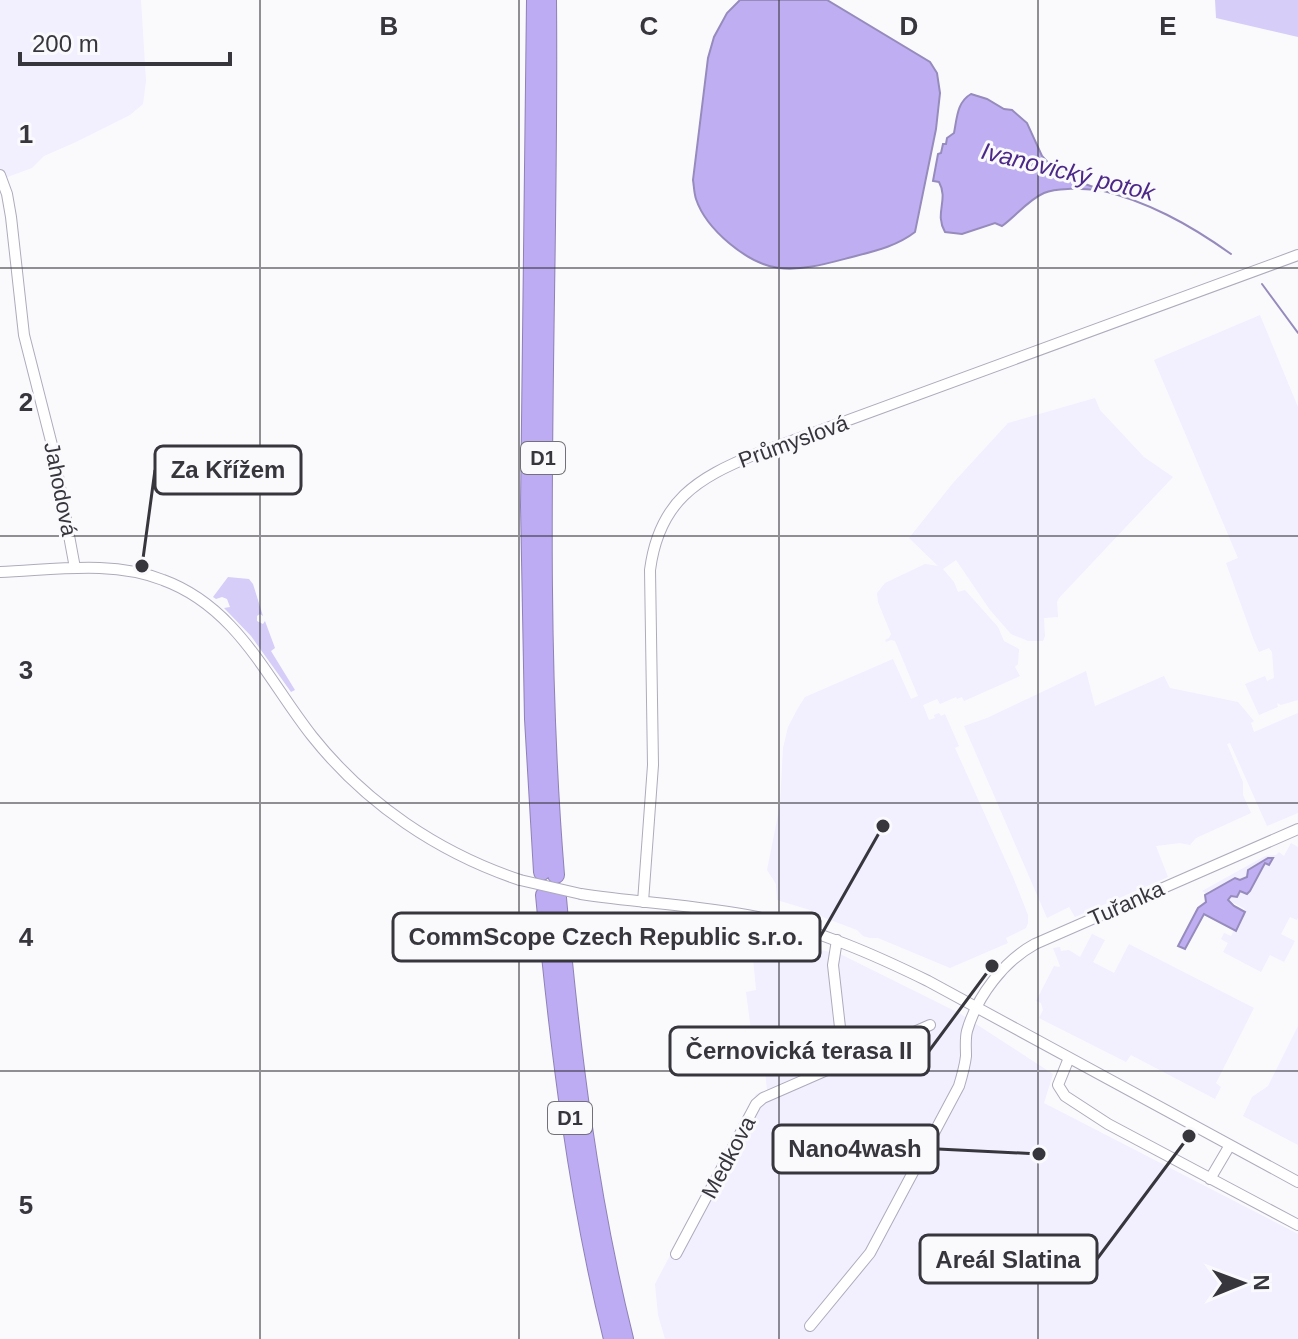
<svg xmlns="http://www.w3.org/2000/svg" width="1298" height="1339" font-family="Helvetica,sans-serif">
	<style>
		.built { fill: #f2effe }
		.green { fill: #d6cdf8 }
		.water { fill: #bfaff2; stroke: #968bbc; stroke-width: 2 }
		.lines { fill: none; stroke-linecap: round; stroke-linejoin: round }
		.stream { stroke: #968bbc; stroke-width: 2 }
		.minor-casing { stroke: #aeabbc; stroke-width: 12 }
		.highway-casing { stroke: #8e82b4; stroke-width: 18 }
		.minor { stroke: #fff; stroke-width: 10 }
		.highway { stroke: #bdabf4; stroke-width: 16 }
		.minor-bridge-casing { stroke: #aeabbc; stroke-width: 12; stroke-linecap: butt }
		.minor-bridge { stroke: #fff; stroke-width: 10 }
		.grid { fill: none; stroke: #37363d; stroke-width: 2; stroke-opacity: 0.55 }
		.labels { text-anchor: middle; stroke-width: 6; stroke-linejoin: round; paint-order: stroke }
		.shield { fill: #fafafd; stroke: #727177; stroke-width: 2 }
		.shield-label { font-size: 20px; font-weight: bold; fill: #37363d }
		.street-label { font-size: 22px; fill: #37363d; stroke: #fafafd }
		.water-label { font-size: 24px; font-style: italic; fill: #4c2888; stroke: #fafafd }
		.grid-label { font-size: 26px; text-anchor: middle; font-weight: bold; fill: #37363d; stroke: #fafafd; stroke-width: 6; stroke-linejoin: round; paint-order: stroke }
		.leader { fill: none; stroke: #37363d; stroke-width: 3 }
		.callout-dot { fill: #37363d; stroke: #fafafd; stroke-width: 3 }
		.callout { fill: #fafafd; stroke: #37363d; stroke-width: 3 }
		.callout-label { font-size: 24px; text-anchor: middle; font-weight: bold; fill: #37363d }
	</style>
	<rect width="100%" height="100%" fill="#fafafd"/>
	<!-- built -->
	<path class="built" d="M0 0H141L146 81 143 104 130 115 76 142 44 156 32 168 2 179 0 175Z
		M1260 315 1298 407V700L1281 705 1277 703 1278 707 1259 715 1245 684 1265 676 1267 681 1274 678 1272 652 1269 648 1259 652 1253 638 1226 563 1238 558 1154 360Z
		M1095 398 1100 410 1144 457 1173 477 1059 598 1057 602 1058 617 1044 618 1045 636 1043 641H1028L1011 634 990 610 956 560 943 569 954 582 958 592 965 590 998 627 1004 641 1019 649 1018 664 1015 667 1020 676 964 701 962 697 957 699 956 697 940 704 937 699 923 705 929 720 935 718 934 715 939 713 941 716 945 714 959 746 955 748 1013 877 1028 915V923L1026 928 1006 938 1008 943 950 968 878 938H870L863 936 857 930 825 918 810 910 777 900 776 884 767 870 780 805 783 748 788 727 798 708 805 697 893 659 911 699 918 696 895 641 891 640 886 642 885 640 889 638 891 634 878 602 877 593 885 583 925 564 938 566 909 538 953 483 1008 423Z
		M1086 671 1095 706 1164 676 1170 688 1238 702 1254 721 1251 723 1254 732 1298 713V813L1267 826 1230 743 1227 744 1243 782V795L1251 813 1196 838 1190 845 1180 843 1156 846 1168 877 1075 917 1069 907 1047 918 964 726 987 718Z
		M1291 843 1298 847V918L1297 920 1290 917 1281 934 1295 941 1284 962 1270 955 1261 972 1223 952 1228 943 1221 939 1224 933 1231 936 1245 909 1209 890 1207 894 1202 891 1265 856 1276 855 1279 852 1284 856Z
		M1092 934 1105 940 1093 962 1114 973 1129 944 1254 1008 1216 1083 1221 1087 1215 1099 1131 1055 1126 1062 1039 1018 1043 1010 1041 1003 1036 1001 1054 966 1059 967 1060 966 1053 948 1060 947 1061 951 1069 950 1080 957Z
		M751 936 840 954 959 1013 1053 1074 1044 1103 1298 1234V1339H665L658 1315 655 1284 742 1119 747 1115 756 1094 767 1090 761 1030H751L746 992 756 990Z
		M1298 1026V1145L1243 1116 1252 1097 1268 1086Z"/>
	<!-- green -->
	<path class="green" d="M1215 0H1298V37L1216 18Z
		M228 577 249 579 253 584 263 616 260 614 257 616V621L263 624 265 621 275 648 271 651 295 690 291 692 251 636 224 608 230 607 227 599 222 597 216 599 213 597Z"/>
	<!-- water -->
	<path class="water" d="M740 0H827L930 62 937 73 940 93 936 129 915 232C897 246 875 251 852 257 829 263 803 271 779 268 747 264 706 229 696 199 694 193 694 186 693 180L708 58 714 37 727 13Z
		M971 94 987 99 1004 109 1012 110 1027 123 1042 156 1052 167 1061 173V175L1096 188V190C1081 189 1057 187 1044 193 1028 200 1016 216 1002 226L995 223 962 234 945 232C934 213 949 200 939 182L933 181 938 154 941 153 943 144H946L947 138 954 133C957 118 957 102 971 94Z
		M1268 858H1273L1269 865 1265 863 1250 891 1247 894 1240 891 1237 897 1231 896 1228 900 1234 906 1245 912 1236 931 1204 914 1185 949 1178 946 1198 908 1206 902 1205 895 1235 878 1240 880 1247 877 1248 870Z"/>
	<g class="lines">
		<!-- stream -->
		<path class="stream" d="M1096 189C1147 201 1189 224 1231 254
			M1262 284 1298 333"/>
		<!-- minor casing -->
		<g class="minor-casing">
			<path id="minor" d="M0 175 7 194 11 217 24 335 53 449 75 568
				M0 572C54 570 112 560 163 580 237 607 267 679 312 736 366 804 439 853 520 880
				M581 894C639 903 699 905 757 917 818 930 873 954 928 981L1298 1182
				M643 902 653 765 650 570C659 501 697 478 756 454L1298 255
				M837 940 833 965 844 1063
				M1069 1058 1058 1085 1065 1096 1108 1124 1298 1225
				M1210 1179 1230 1145
				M676 1254 756 1104 763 1098 930 1025
				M810 1326 870 1253 959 1086C962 1076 965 1066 966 1056 966 1048 965 1039 967 1031 977 996 1004 961 1035 944L1298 829"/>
		</g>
		<!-- highway casing -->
		<g class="highway-casing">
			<path id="highway" d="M535 0 529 506 533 719 542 872
				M548 0C551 292 532 584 556 875
				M544 895C558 1044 576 1194 612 1339
				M558 898C571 1046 589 1195 625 1339"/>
		</g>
		<!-- minor -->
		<use href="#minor" class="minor"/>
		<!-- highway -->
		<use href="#highway" class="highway"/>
		<!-- minor-bridge casing -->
		<g class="minor-bridge-casing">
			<path id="minor-bridge" d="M520 880 581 894"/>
		</g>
		<!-- minor-bridge -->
		<use href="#minor-bridge" class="minor-bridge"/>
	</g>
	<!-- grid -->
	<path class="grid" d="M260 0V1339M519 0V1339M779 0V1339M1038 0V1339M0 268H1298M0 536H1298M0 803H1298M0 1071H1298"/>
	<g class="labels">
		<!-- shield labels -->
		<g class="shield">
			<rect x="521" y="442" width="44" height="32" rx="6"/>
			<rect x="548" y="1102" width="44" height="32" rx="6"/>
		</g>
		<g class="shield-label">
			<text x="543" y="465">D1</text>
			<text x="570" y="1125">D1</text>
		</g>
		<!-- street labels -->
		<g class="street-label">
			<text transform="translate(793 441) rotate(-20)" y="8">Průmyslová</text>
			<text transform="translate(61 489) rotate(79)" y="8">Jahodová</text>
			<text transform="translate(1126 903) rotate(-24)" y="8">Tuřanka</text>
			<text transform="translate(728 1157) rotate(-62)" y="8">Medkova</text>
		</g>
		<!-- water labels -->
		<g class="water-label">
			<text transform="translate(1068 172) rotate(14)" y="8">Ivanovický potok</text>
		</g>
	</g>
	<g class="grid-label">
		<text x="389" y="35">B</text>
		<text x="649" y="35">C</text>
		<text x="909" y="35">D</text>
		<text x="1168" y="35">E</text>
		<text x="26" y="143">1</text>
		<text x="26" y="411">2</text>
		<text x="26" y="679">3</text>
		<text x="26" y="946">4</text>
		<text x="26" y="1214">5</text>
	</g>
	<!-- callouts -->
	<path class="leader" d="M142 566L155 470M883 826L820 937M992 966L929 1051M1039 1154L938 1149M1189 1136L1097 1259"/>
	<g class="callout-dot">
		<circle cx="142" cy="566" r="8"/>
		<circle cx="883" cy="826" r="8"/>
		<circle cx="992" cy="966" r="8"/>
		<circle cx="1039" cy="1154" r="8"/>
		<circle cx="1189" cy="1136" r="8"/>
	</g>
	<g class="callout">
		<rect x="155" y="446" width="146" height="48" rx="8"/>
		<rect x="393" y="913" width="427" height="48" rx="8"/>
		<rect x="670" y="1027" width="259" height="48" rx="8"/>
		<rect x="773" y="1125" width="165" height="48" rx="8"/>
		<rect x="920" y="1235" width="177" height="48" rx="8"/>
	</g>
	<g class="callout-label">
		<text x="228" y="478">Za Křížem</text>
		<text x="606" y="945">CommScope Czech Republic s.r.o.</text>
		<text x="799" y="1059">Černovická terasa II</text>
		<text x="855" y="1157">Nano4wash</text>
		<text x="1008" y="1268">Areál Slatina</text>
	</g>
	<!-- north arrow -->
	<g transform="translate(1242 1283) rotate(89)" stroke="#fafafd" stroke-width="6" paint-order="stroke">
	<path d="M0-6L14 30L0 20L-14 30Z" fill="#37363d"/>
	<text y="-12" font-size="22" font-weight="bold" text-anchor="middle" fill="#37363d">N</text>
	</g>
	<!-- scale -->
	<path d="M20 52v12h210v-12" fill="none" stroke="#37363d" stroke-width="4"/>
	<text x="32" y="52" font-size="24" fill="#37363d" stroke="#fafafd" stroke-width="6" paint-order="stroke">200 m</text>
</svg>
